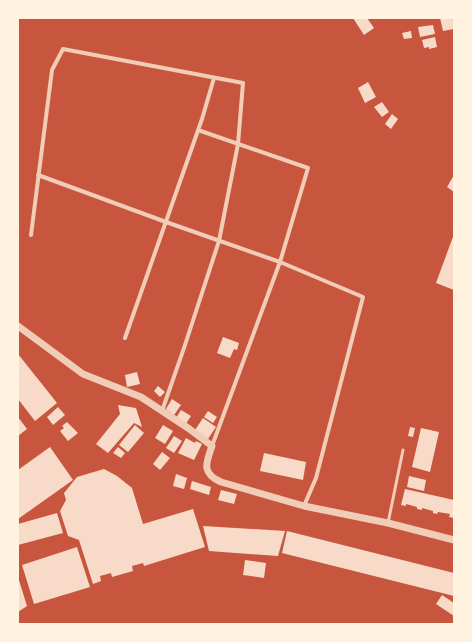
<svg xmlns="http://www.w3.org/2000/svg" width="472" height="642" font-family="'Source Sans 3',sans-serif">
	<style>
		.building { fill: #f7dbc8 }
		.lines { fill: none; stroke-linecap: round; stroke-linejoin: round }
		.service { stroke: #f1ccb7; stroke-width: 3 }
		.minor { stroke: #f1ccb7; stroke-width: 4 }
		.tertiary { stroke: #f1ccb7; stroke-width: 7 }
	</style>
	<rect width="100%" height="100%" fill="#c8553d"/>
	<!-- building -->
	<path class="building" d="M353 18H367L374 28 364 35Z
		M440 18H452L453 20H454V29L443 31Z
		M433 25 435 34 420 37 418 27Z
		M411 31 412 38 404 39 402 33Z
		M435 37 437 47 429 49V47L424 48 422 40Z
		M368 82 376 97 365 103 358 88Z
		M382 102 389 112 382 117 374 107Z
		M392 114 398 119 391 129 385 124Z
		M454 175V192L447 187Z
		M454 234V290L436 283Z
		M223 337 239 343 237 350 234 349 230 358 217 353Z
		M18 354 57 403 35 421 18 399Z
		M137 372 140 384 127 387 125 375Z
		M158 386 165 392 160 397 154 391Z
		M172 399 181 405 174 415 166 409Z
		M118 405 136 408 142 427 134 423 108 453 96 444 120 414Z
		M58 407 65 415 53 425 47 417Z
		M181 410 191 416 185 425 176 418Z
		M208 411 217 417 213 423 204 417Z
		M18 417 27 429 18 436Z
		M203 418 216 427 208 439 195 430Z
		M67 422 78 433 68 441 60 431 64 428 62 426Z
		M135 425 144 433 128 452 119 445Z
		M163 425 173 431 165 444 155 438Z
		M410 427 415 428 413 437 408 436Z
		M421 428 439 432 430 472 412 467Z
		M174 436 182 441 174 453 166 448Z
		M186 438 195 443 196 441 202 444 194 460 178 453Z
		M50 447 73 480 18 519V470Z
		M118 447 125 453 121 458 113 453Z
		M162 452 170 458 160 470 153 464Z
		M264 453 306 462 303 480 260 471Z
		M104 469 117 476 132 488 143 524 193 509 205 547 144 566 143 563 132 566 133 571 112 577 111 573 100 576 101 581 93 584 79 540 68 536 60 511 66 500 64 493 77 477Z
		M176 474 187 478 184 489 173 486Z
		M409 476 426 480 424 491 407 487Z
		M192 481 211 487 209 495 190 489Z
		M405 489 454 500V518L449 517 450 514 438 512 437 514 433 513V511L422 508V510L417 509V507L406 504V506L401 505Z
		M221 490 237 494 234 504 218 500Z
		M57 513 63 533 18 545V524Z
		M203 526 285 531 278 556 209 551Z
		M287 531 454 573V596L282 553Z
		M77 547 90 587 34 604 22 565Z
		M245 560 266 563 264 578 243 575Z
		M18 577 27 606 18 612Z
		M442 595 454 603V616L436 604Z"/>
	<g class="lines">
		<!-- service -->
		<path class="service" d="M388 523 403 450"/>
		<!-- minor -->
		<path class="minor" d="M198 130 308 168 280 262 212 446
			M38 175 166 222 280 262 363 297 316 478 304 506
			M31 235 52 70 63 49 243 83 238 144 219 241 184 348 162 411
			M125 338 202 119 214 78"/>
		<!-- tertiary -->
		<path class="tertiary" d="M18 326 83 374 141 397 188 428 212 446C206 463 201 473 221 482L304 506 388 523 454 540"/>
	</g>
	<!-- border -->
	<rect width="472" height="642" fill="none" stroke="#fff3e0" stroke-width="38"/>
</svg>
